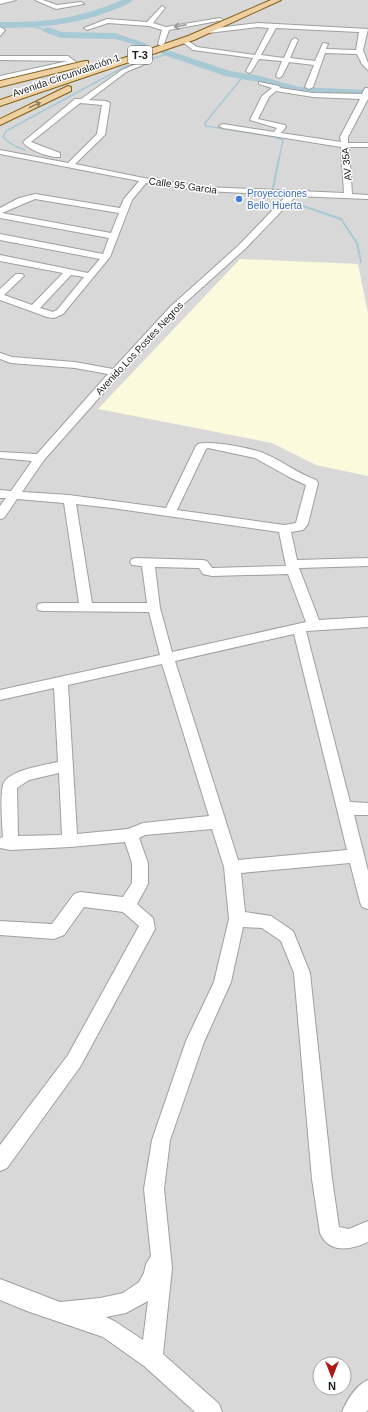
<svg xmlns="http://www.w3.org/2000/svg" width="368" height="1412" font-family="Arial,sans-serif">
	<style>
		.residential { fill: #d9d8d8; fill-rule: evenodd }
		.education { fill: #fafadc }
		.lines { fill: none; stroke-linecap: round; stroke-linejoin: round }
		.stream-far1 { stroke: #a7c9d4; stroke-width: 1.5 }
		.stream { stroke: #a7c9d4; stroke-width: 2 }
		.river { fill: #a7c9d4; fill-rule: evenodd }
		.minor-casing { stroke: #9f9f9f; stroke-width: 2 }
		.major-casing { stroke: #815e12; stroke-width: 2 }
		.minor { fill: #fff; fill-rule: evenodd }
		.major { fill: #efd0a3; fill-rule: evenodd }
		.oneway { stroke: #989898 }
		.oneway2 { stroke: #907f66 }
		.shop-dot { fill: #3f7fe0; stroke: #fff; stroke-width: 1.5 }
		.labels { text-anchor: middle; stroke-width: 3; stroke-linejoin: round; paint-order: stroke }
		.far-street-label { font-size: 10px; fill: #1b1b1b; stroke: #fff }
		.far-shop-label { font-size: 10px; fill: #366cbe; stroke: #fff; text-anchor: start }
		.shield { fill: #fff; stroke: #5f5f5f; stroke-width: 1 }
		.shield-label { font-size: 11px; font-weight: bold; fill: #1b1b1b }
	</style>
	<rect width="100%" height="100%" fill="#ebe9e2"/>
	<!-- residential -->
	<path class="residential" d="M0 0H368V1412H0ZM320 1364H344V1388H320Z"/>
	<!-- education -->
	<path class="education" d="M240 259 358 264 368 313V476L316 465 272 443 98 409Z"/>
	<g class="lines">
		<!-- stream-far1 -->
		<path class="stream-far1" d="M30 26 68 35H116L145 44
			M166 51 226 73 271 80 292 89 368 93
			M238 76 241 79 205 123 206 126 275 137 283 140 279 159
			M25 150C16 147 9 144 3 137L6 131 124 67 171 53"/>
		<!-- stream -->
		<path class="stream" d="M273 188 279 158
			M294 203 341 219 357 243 361 262"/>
		<!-- river -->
		<path class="river" d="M122 0H133C128 5 118 8 111 11 75 25 39 28 0 28V22C45 23 80 18 122 0Z
			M47 27 62 32 115 33 147 44 143 47 115 39 61 38 44 32 43 30Z
			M164 49 230 71 260 76 299 87 368 90V96L298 93 259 82 225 76 161 54V50Z"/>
		<!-- minor casing -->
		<g class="minor-casing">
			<path id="minor" d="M0 0H16L0 4Z
				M35 0H43L57 5 81 2 84 4 56 9Z
				M162 6 165 8 153 23 166 27 220 18 223 20 169 30 164 44 161 46 158 44 162 30 149 26 108 23 87 30 84 28 107 19 147 22Z
				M258 23 368 29 363 50 368 63V70L362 64 357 54 325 53 313 87 309 89 305 87 314 65 289 62 282 76 279 78 276 76 282 61 259 59 251 72 249 73 246 71 253 58 193 50 180 40 185 39 197 47 255 55 269 28 258 27 208 33 205 31 208 29ZM276 28 359 32 356 50 326 49 328 44 323 43 315 61 290 58 298 40 295 38 292 40 284 58 261 55Z
				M0 27 5 30 0 36Z
				M0 56H68L76 62 0 80V76L68 61 0 60Z
				M148 59 151 61 150 62 126 72 89 100 106 101 110 103 105 135 75 164 144 178 205 187 344 193 341 147 223 128 219 126 223 124 274 132 277 128 250 120 262 96 272 88 259 84V82L279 86 280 88 313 93 362 94 365 88H368V99L348 137V143H368V147H349L352 194 368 195V199L296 196 245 249 176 311 44 460 22 492 69 495 166 508 196 446 198 444C211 440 248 448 261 452 279 459 297 473 316 480L318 483 308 524 303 530 291 532 297 560 368 558V566L299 568 319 620 368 617V627L306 631 350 802 368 803V815H354L368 871V909L362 907 360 902 350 863 241 873 245 912 271 916 293 931 310 973 332 1179 339 1227 349 1229 368 1221V1242C351 1250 329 1254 320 1233L312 1179 294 973 281 941 262 928 243 927 231 982 204 1042 170 1140 164 1189 172 1268 163 1354 219 1404 222 1412H195L144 1366 103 1337 27 1311 0 1300V1279L60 1302 100 1298 123 1293 139 1282 144 1273 146 1264 151 1256 144 1189 152 1140 186 1041 214 982 229 919 224 867 212 829 145 835 139 838 148 863V884L137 904 153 918 155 929 80 1067 7 1168 0 1171V1145L68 1055 139 926 123 912 84 907 64 935 54 939 0 935V921L52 924 74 894 80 892 123 897 132 883V863L125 842 70 847 11 850 0 848V838L3 837C2 822 0 798 3 785 7 770 45 765 58 762L54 688 0 700V690L160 655 149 612 43 611 38 610 37 607 38 604 43 603H79L64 503 17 499 4 518 0 519V506L6 498H0V490L11 491 32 461 0 458V452L37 454 108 374 75 368 11 363 0 359V353L12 357 75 362 113 369 170 307 239 245 287 195 205 191 146 183 132 200 110 257 63 314 54 318 47 317 0 300V289L16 274H22L24 276 4 295 32 305 63 273 0 261V255L88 273 100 259 0 240V234L103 254 109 238 0 218V208L19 198 35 194 120 208 124 199 139 181 0 154V150L68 163 97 134 102 105 80 103 31 142 60 153V157C50 158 28 150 23 142L75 99H81L122 70ZM276 91 313 97 360 99 340 137 341 142 281 133 286 127 285 125 258 119 269 97ZM35 199 119 213 111 233 2 213ZM71 275 84 277 57 310 53 312 40 308ZM208 448 255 458 289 477 306 485 296 523 284 525 177 510 206 449ZM76 504 112 508 279 532 286 566 212 568 207 561 203 560 136 558 132 559 130 562 132 565 142 566 147 603H92ZM155 567 199 568 203 574 212 576 288 574 306 622 172 652 160 608ZM294 634 347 850 238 860 175 661ZM162 664 209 816 143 823 128 829 77 834 68 685ZM59 773 62 835 18 836 17 788 29 780ZM148 1301 143 1340 116 1322 106 1317 126 1313Z
				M368 1380V1410L366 1412H342C347 1400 356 1385 368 1380Z"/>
		</g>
		<!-- major casing -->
		<g class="major-casing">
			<path id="major" d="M271 0H281L194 40 0 106V100L188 36Z
				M85 61H88V65L0 87V81Z
				M68 86 71 87V91L0 125V119Z"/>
		</g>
		<!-- minor -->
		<use href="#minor" class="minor"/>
		<!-- major -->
		<use href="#major" class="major"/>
	</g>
	<!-- one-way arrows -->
	<defs><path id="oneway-shaft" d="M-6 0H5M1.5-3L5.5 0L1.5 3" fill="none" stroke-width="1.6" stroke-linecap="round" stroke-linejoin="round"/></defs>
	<use class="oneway" href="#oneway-shaft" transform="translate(180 26) rotate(169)"/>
	<use class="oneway2" href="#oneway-shaft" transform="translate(35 105) rotate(-25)"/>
	<!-- markers -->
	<circle class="shop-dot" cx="239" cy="199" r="4"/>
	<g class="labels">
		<!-- far-street labels -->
		<g class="far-street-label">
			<text transform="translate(66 75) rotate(-19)" y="4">Avenida Circunvalación 1</text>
			<text transform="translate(346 164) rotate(-95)" y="4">AV 35A</text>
			<text transform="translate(183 185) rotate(8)" y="4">Calle 95 Garcia</text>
			<text transform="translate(139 348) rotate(-47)" y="4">Avenido Los Postes Negros</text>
		</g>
		<!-- far-shop labels -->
		<g class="far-shop-label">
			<text x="247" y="197">Proyecciones<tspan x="247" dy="12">Bello Huerta</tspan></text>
		</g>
		<!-- shield labels -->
		<rect class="shield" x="128" y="46" width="24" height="18" rx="3"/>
		<g class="shield-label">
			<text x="140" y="59">T-3</text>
		</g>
	</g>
	<!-- north arrow -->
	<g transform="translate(332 1376) rotate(180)"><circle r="19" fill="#ffffff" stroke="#a4a4a4"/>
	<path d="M0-3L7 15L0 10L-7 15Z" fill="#af1b18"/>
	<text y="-6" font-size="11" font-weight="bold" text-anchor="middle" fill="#1b1b1b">N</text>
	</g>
</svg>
